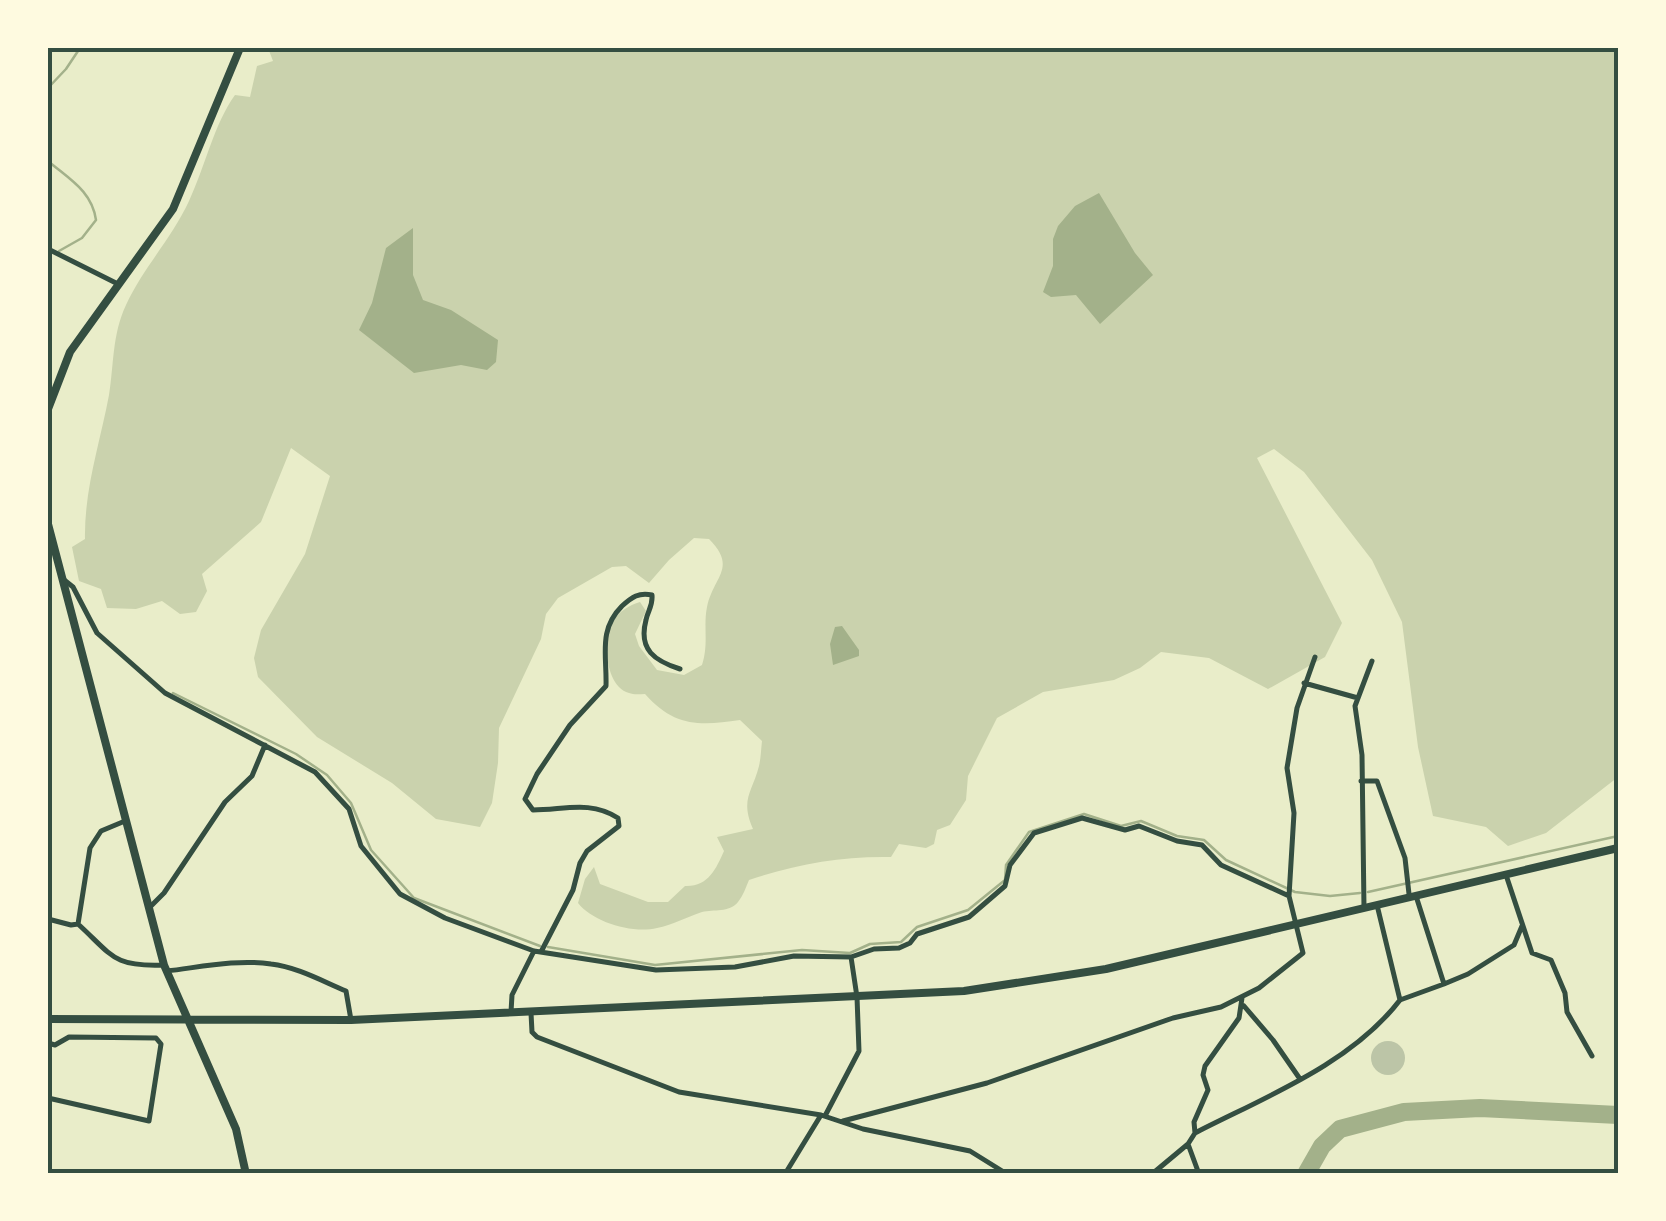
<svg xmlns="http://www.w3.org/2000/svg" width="1666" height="1221" font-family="Montserrat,sans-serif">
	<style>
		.green { fill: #cad2ad }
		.water { fill: #a3b18a }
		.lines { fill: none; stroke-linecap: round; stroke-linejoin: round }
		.stream { stroke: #a3b18a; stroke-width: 2.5 }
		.river { stroke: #a3b18a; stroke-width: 18 }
		.building { fill: #bcc5a7 }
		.minor { stroke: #344e41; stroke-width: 5 }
		.primary { stroke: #344e41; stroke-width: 8 }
		.neatline { fill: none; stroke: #344e41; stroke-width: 4 }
	</style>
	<rect width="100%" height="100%" fill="#e9edc9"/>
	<!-- green -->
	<path class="green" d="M268 48H1618V777L1546 833 1508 846 1486 827 1433 816 1418 747 1402 622 1372 560 1304 472 1274 449 1257 458 1342 623 1325 657 1268 689 1209 658 1161 652 1140 668 1114 680 1043 692 997 718 968 776 966 800 950 825 937 830 934 844 926 848 899 844 891 857C841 856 797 864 749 880 746 887 743 896 738 902 729 913 714 909 702 912 687 917 672 925 657 928 632 934 593 922 578 903L585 879 594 867 600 884 648 902H668L685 886C708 887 716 869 724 851L717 837 753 829C740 799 752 793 759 766 761 758 761 749 762 741L740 720C700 726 674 727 645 694 640 694 634 695 629 693 605 686 602 640 613 621 619 611 630 605 640 602L646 611 635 634 639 646 657 670 684 675 702 665C709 643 703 627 707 607 713 577 738 568 709 539L694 538 669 560 649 583 626 566 612 567 558 598 546 614 541 639 499 728 498 763 492 803 480 827 436 819 392 783 317 737 258 677 254 658 261 630 305 554 330 476 291 448 261 522 202 574 207 591 196 612 180 614 162 601 136 609 107 608 101 589 79 581 72 547 85 539C84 490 100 443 109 395 114 364 112 335 126 305 143 268 172 238 189 201 205 167 214 124 235 95L250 97 257 66 273 61Z"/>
	<!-- water -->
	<path class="water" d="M1099 193 1135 253 1153 275 1100 324 1076 295 1051 297 1043 292 1053 266V239L1058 226 1075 206Z
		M413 228V275L423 300 451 310 498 340 496 362 487 370 461 365 414 373 359 330 372 303 386 248Z
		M842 626 859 650V656L833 665 830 644 835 627Z"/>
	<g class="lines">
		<!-- stream -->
		<path class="stream" d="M48 88 66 69 80 48
			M48 161C69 179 92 191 96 220L82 238 59 251
			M173 693 296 754 327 775 351 803 371 850 414 898 540 946
			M1368 892 1618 836
			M548 947 655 965 802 950 850 953 870 944 901 942 917 927 968 910 1005 880 1006 865 1029 832 1084 814 1121 826 1141 821 1177 836 1204 840 1226 860 1295 892 1330 896 1360 893"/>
		<!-- river -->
		<path class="river" d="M1306 1174 1322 1146 1340 1129 1404 1112 1480 1108 1618 1115"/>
	</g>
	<!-- building -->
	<path class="building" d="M1371 1058a17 17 0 1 1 34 0a17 17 0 1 1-34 0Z"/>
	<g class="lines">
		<!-- minor -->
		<path class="minor" d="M48 249 118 284
			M63 579 73 587 97 633 165 693 315 772 349 809 361 846 400 894 445 918 534 951 656 970 735 967 794 956 851 957 874 949 899 948 910 943 917 934 969 917 1005 886 1010 865 1034 833 1082 818 1125 830 1139 826 1177 841 1202 845 1221 865 1289 896
			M1304 683 1358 698
			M1361 781H1377L1405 858 1409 894
			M1506 875 1532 953 1551 960 1565 993 1567 1012 1592 1056
			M150 907 164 893 225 802 252 776 265 745
			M1364 908 1362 755 1355 706 1372 661
			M48 919 71 925 78 924 90 848 101 831 125 821
			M78 924C113 956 113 967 164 965
			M542 950 573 890 580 863 587 851 619 826 618 818C590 800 564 810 533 810L525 799 537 774 570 725 606 686C607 655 598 630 622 606 632 597 639 592 652 595 653 606 648 610 646 620 638 650 655 661 680 669
			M167 971C201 967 237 959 271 964 297 967 322 981 346 991L351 1020
			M1444 984 1468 974 1514 945 1522 926
			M1400 1000 1444 984 1416 896
			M1244 1006 1273 1040 1300 1079
			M511 1012 512 995 534 951
			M531 1013 532 1032 537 1037 679 1092 821 1115 785 1174
			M48 1043 55 1045 69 1037 156 1038 161 1044 149 1121 48 1098
			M826 1114 859 1051 857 997 851 957
			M821 1115 863 1129 970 1151 1007 1174
			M843 1121 987 1083 1173 1018 1221 1007 1259 988 1303 953 1289 896 1294 813 1287 768 1297 708 1315 657
			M1195 1133C1265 1097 1351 1064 1400 1000L1377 905
			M1152 1174 1188 1144
			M1199 1174 1188 1144 1195 1133 1194 1122 1208 1090 1203 1075 1205 1066 1239 1018 1242 998"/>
		<!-- primary -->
		<path class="primary" d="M48 409 70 352 173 209 240 48
			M48 524 164 965 236 1129 246 1174
			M48 1019 351 1020 964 991 1106 969 1618 848"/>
	</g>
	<!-- border -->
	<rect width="1666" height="1221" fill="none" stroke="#fefae0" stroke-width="100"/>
	<rect x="50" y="50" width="1566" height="1121" class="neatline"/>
</svg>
